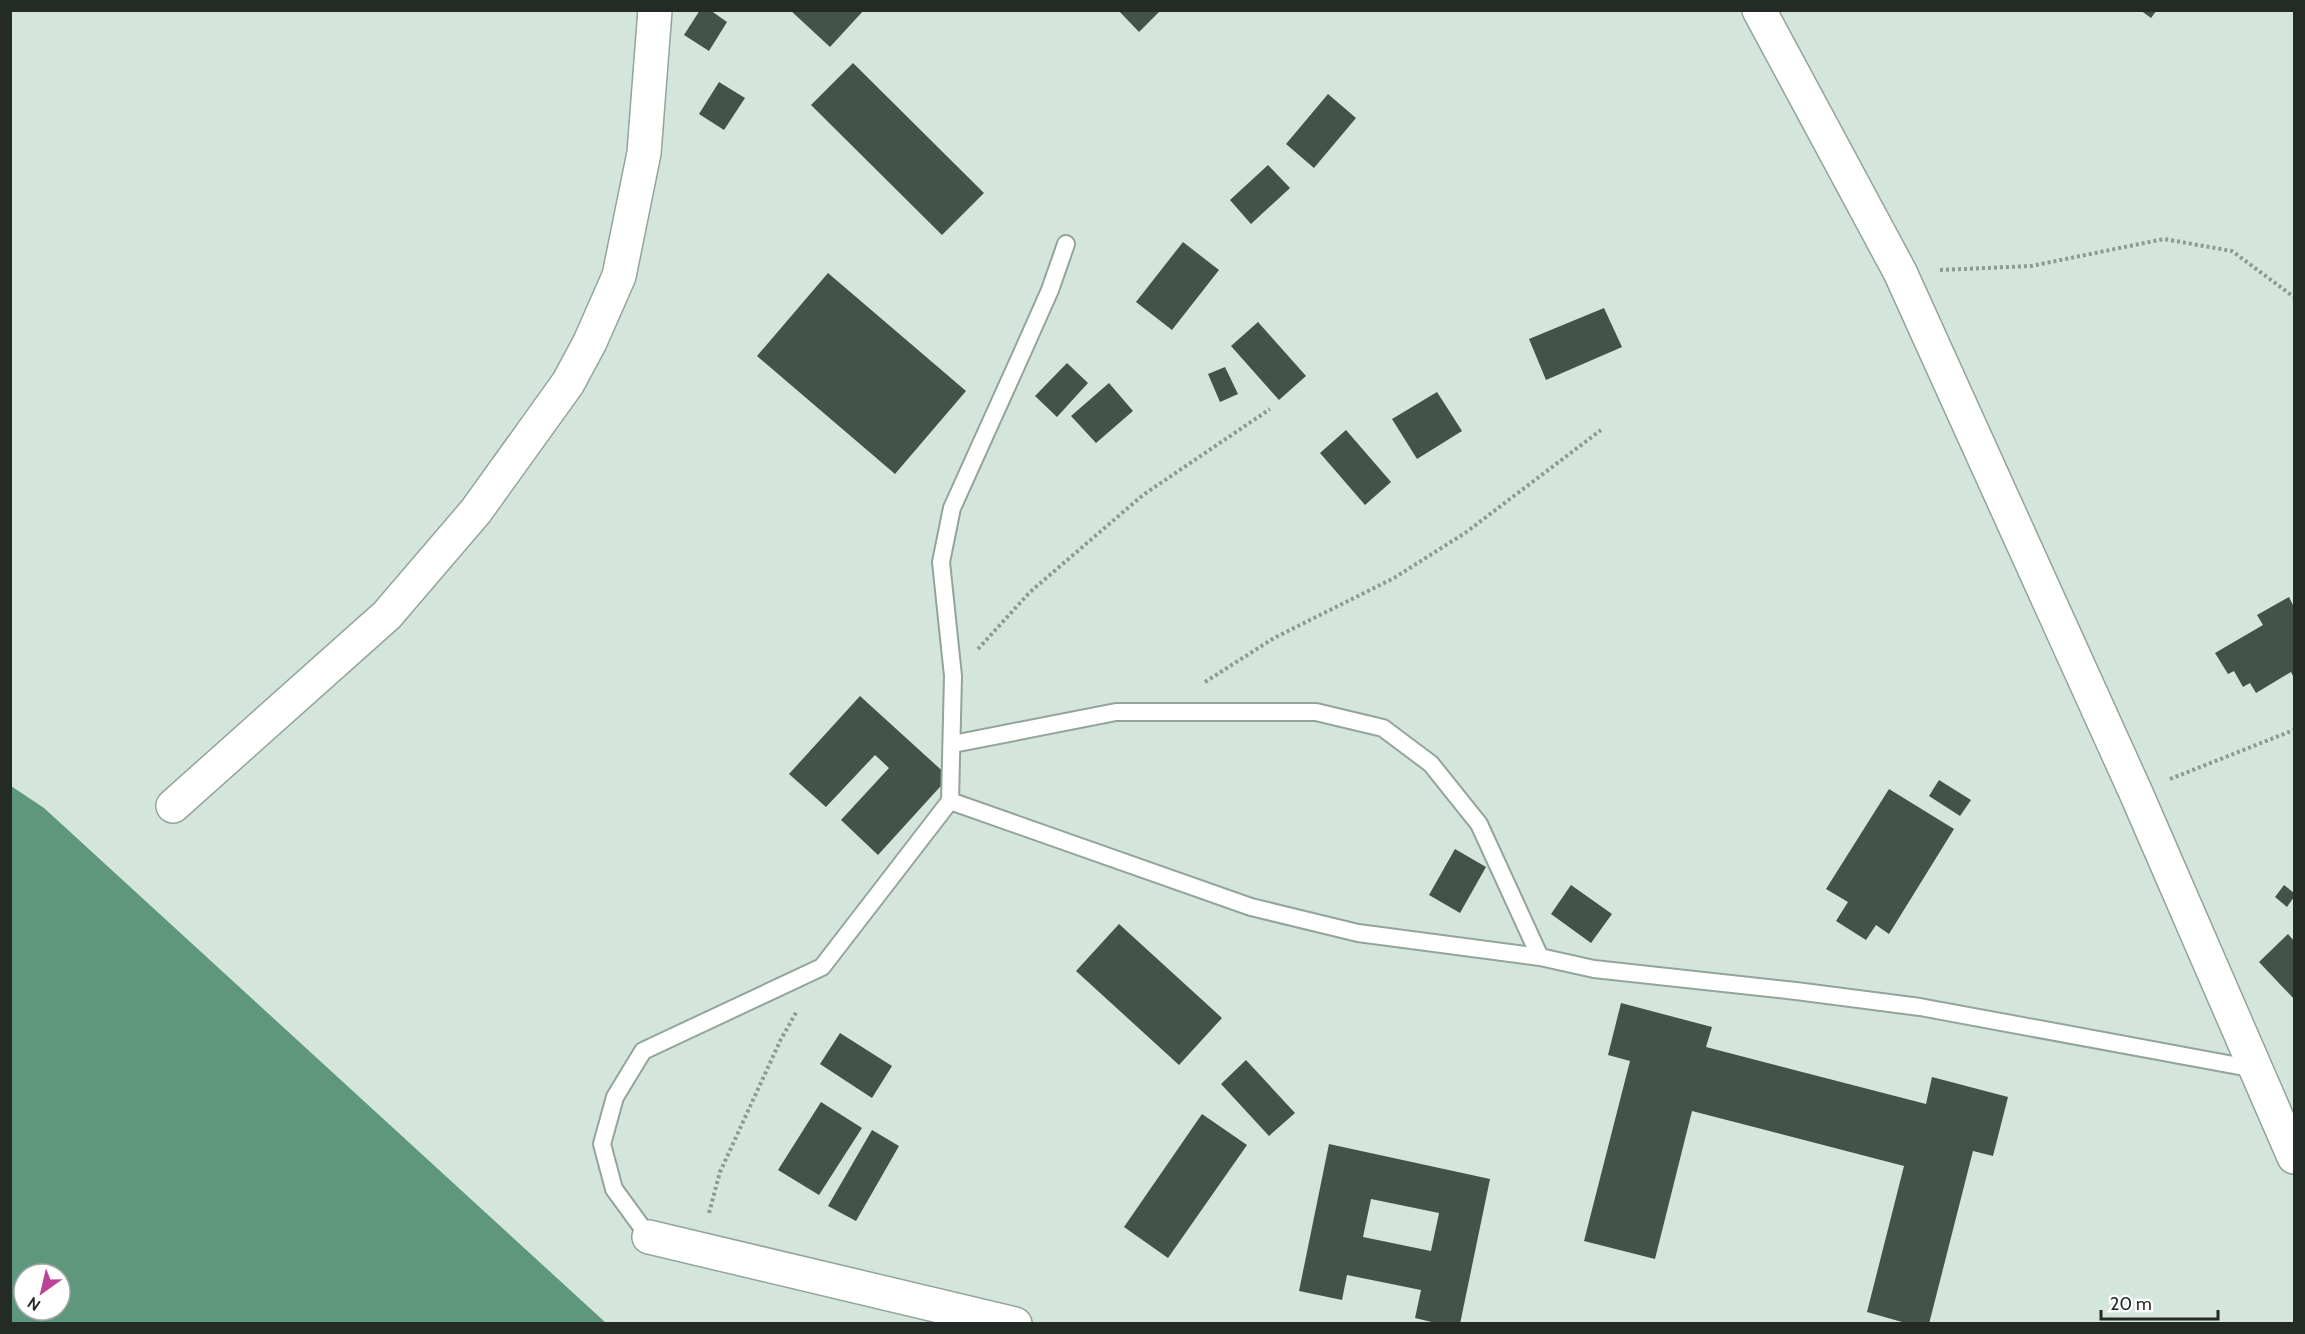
<svg xmlns="http://www.w3.org/2000/svg" width="2305" height="1334" font-family="Cabin,sans-serif">
	<style>
		.water { fill: #5e977c; fill-rule: evenodd }
		.building { fill: #43534b; fill-rule: evenodd }
		.lines { fill: none; stroke-linecap: round; stroke-linejoin: round }
		.lane-casing { stroke: #93a49b; stroke-width: 20 }
		.street-casing { stroke: #93a49b; stroke-width: 36 }
		.path { stroke: #8d9a92; stroke-width: 4; stroke-dasharray: 3 3; stroke-linecap: butt }
		.lane { stroke: #fff; stroke-width: 16 }
		.street { stroke: #fff; stroke-width: 33 }
	</style>
	<rect width="100%" height="100%" fill="#d4e6dc"/>
	<!-- water -->
	<path class="water" d="M11 786 44 808 606 1323H11ZM24 1274H60V1310H24Z"/>
	<!-- building -->
	<path class="building" d="M700 10H710L727 22 709 51 684 35Z
		M790 10H864L830 47Z
		M1118 10H1161L1139 32Z
		M2140 10H2157L2151 18Z
		M853 63 984 193 942 235 811 105Z
		M719 82 745 98 724 130 699 114Z
		M1328 94 1356 118 1314 168 1286 144Z
		M1268 165 1290 188 1251 224 1230 200Z
		M1183 242 1219 270 1172 330 1136 302Z
		M828 273 966 391 895 474 757 356Z
		M1604 308 1622 347 1546 380 1529 339Z
		M1258 322 1306 376 1279 400 1231 346Z
		M1067 363 1088 383 1057 417 1035 396Z
		M1225 367 1238 394 1220 402 1208 374Z
		M1109 383 1133 411 1096 443 1071 416Z
		M1437 392 1462 431 1417 459 1392 419Z
		M1346 430 1391 482 1365 505 1320 453Z
		M2289 597 2294 607V678L2291 672 2256 693 2250 683 2243 687 2234 671 2228 674 2215 653 2263 625 2257 615Z
		M860 696 949 777 878 855 841 820 889 768 875 755 826 807 789 774Z
		M1939 780 1971 800 1960 816 1929 796Z
		M1889 789 1954 829 1889 934 1876 925 1866 940 1836 921 1848 902 1826 889Z
		M1455 849 1486 867 1460 913 1429 895Z
		M1571 885 1612 914 1591 943 1551 914Z
		M2284 885 2294 893V897L2287 907 2275 897Z
		M1119 924 1222 1018 1179 1065 1076 971Z
		M2288 934 2294 941V999L2259 962Z
		M1621 1003 1712 1027 1706 1047 1926 1104 1932 1077 2008 1097 1993 1156 1973 1151 1929 1324H1909L1867 1312 1904 1166 1692 1111 1655 1259 1584 1241 1630 1061 1608 1055Z
		M840 1033 892 1066 872 1098 820 1064Z
		M1246 1060 1295 1113 1269 1136 1221 1084Z
		M821 1102 862 1128 819 1195 778 1170Z
		M1202 1114 1247 1145 1168 1258 1124 1227Z
		M872 1130 899 1146 856 1221 828 1206Z
		M1329 1144 1490 1179 1460 1324H1440L1415 1318 1421 1290 1347 1275 1342 1300 1299 1291ZM1371 1199 1439 1213 1431 1251 1363 1237Z"/>
	<g class="lines">
		<!-- lane casing -->
		<g class="lane-casing">
			<path id="lane" d="M953 744 1116 712H1316L1383 728 1431 764 1479 824 1540 957
				M950 801 1251 907 1358 933 1540 957 1594 969 1796 991 1920 1007 2255 1069
				M649 1237 614 1189 602 1144 615 1097 643 1051 822 967 950 801 953 676 941 562 952 508 1022 353 1050 290 1066 244"/>
		</g>
		<!-- street casing -->
		<g class="street-casing">
			<path id="street" d="M1759 10 1900 272 2136 793 2294 1157
				M173 806 387 615 476 511 568 383 590 342 619 276 644 153 655 10
				M649 1237 1015 1324"/>
		</g>
		<!-- path -->
		<path class="path" d="M1940 270 2031 266 2164 239 2232 251 2294 297
			M978 649 1030 592 1143 495 1270 409
			M1205 682 1274 638 1394 578 1465 533 1601 430
			M2170 779 2294 730
			M709 1213 720 1172 781 1039 797 1011"/>
		<!-- lane -->
		<use href="#lane" class="lane"/>
		<!-- street -->
		<use href="#street" class="street"/>
	</g>
	<!-- border -->
	<rect width="2305" height="1334" fill="none" stroke="#242b27" stroke-width="24"/>
	<!-- north arrow -->
	<g transform="translate(42 1292) rotate(214)"><circle r="28" fill="#ffffff" stroke="#a7aaa9" stroke-width="1.5"/>
	<path d="M0-4.5L10 22L0 15L-10 22Z" fill="#bd4396"/>
	<text y="-9" font-size="16" font-weight="bold" text-anchor="middle" fill="#242b27">N</text>
	</g>
	<!-- scale -->
	<path d="M2101 1310v9h117v-9" fill="none" stroke="#242b27" stroke-width="3"/>
	<text x="2110" y="1310" font-size="18" fill="#242b27" stroke="#ffffff" stroke-width="4.5" paint-order="stroke">20 m</text>
</svg>
